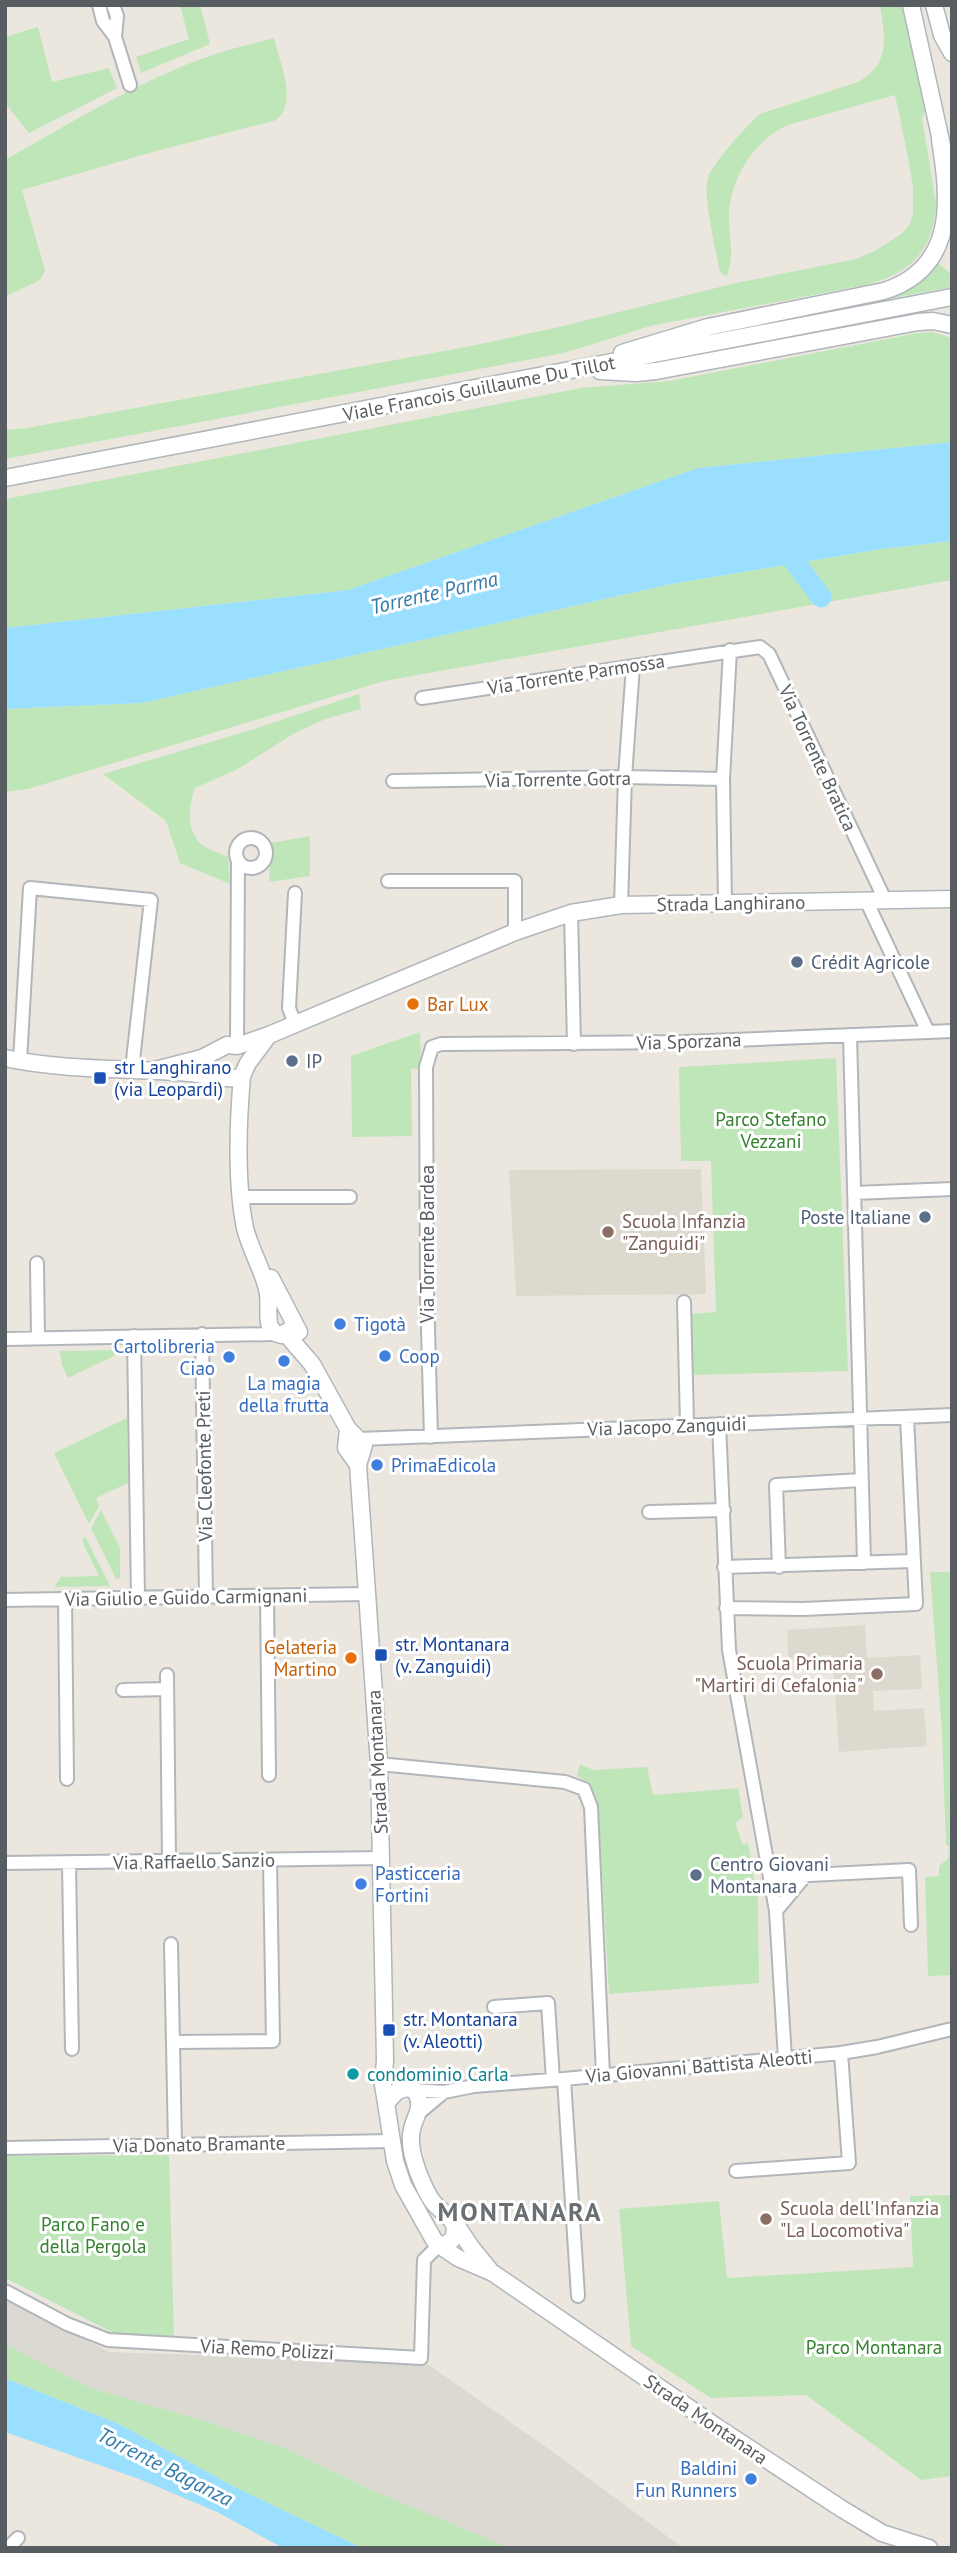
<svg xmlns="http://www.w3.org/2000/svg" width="957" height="2553" font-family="'PT Sans',sans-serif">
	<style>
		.industrial { fill: #dcd9d3 }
		.education { fill: #ded9cf }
		.green { fill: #bee6b9 }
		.water { fill: #9bdfff }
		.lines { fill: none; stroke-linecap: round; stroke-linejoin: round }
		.river { stroke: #9bdfff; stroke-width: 21 }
		.street-casing { stroke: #b2b6bb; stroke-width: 16 }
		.secondary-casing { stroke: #b0b6bb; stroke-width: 19 }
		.street { stroke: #fff; stroke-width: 12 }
		.secondary { stroke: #fff; stroke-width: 16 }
		.service-dot { fill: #5c6f8a; stroke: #fff; stroke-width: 2.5 }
		.food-dot { fill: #e8710a; stroke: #fff; stroke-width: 2.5 }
		.transit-dot { fill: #1a4fb4; stroke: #fff; stroke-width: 2.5 }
		.education-dot { fill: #8d6e63; stroke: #fff; stroke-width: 2.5 }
		.shop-dot { fill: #3f7fe0; stroke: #fff; stroke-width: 2.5 }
		.culture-dot { fill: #0f9aa8; stroke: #fff; stroke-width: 2.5 }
		.labels { text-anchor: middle; stroke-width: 6; stroke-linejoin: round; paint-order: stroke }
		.street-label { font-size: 19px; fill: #585d61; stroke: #fff }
		.service-label { font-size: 19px; fill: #4e5e75; stroke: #fff; text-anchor: start }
		.food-label { font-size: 19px; fill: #c56008; stroke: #fff; text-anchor: start }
		.transit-label { font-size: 19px; fill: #164399; stroke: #fff; text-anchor: start }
		.park-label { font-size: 19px; fill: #34812f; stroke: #fff }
		.education-label { font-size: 19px; fill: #785e54; stroke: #fff; text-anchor: start }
		.shop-label { font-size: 19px; fill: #366cbe; stroke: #fff; text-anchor: start }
		.culture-label { font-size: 19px; fill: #0d838f; stroke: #fff; text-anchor: start }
		.water-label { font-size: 21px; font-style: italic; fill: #337cac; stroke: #fff }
		.district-label { font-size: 26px; font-weight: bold; letter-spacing: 2px; fill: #696f73; stroke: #fff }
	</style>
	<rect width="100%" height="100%" fill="#ece7de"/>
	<!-- industrial -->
	<path class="industrial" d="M5 2296 109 2352 426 2363 556 2454 683 2548 506 2547 376 2492 284 2448 215 2424 90 2388 5 2344Z"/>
	<!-- education -->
	<path class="education" d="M701 1169 706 1294 516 1296 509 1170Z
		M865 1625 867 1658 920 1655 922 1689 873 1691 874 1711 924 1708 927 1746 839 1752 832 1655 788 1658 787 1630Z"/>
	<!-- green -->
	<path class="green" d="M180 5H200L210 44 141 73 136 57 189 39Z
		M880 5H903L925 112 922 118 936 203C934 251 910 274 865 285L650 326 564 353 5 459V430L27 428 471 346 559 327 736 283 856 259 875 251 901 234 909 225 913 214V187L907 152 895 95 788 125C754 140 729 180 729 217 729 241 735 251 727 276L723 275 719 269C716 249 702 194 708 177 712 164 749 123 760 114L858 82C891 64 885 37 880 5Z
		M38 27 52 82 109 68 117 88 29 133 5 103V37Z
		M274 38C279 61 300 106 274 121L156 151 22 190 45 270 40 280 5 297V160C69 124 132 85 201 59 225 50 249 45 274 38Z
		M936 261 952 275V287L861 304 903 291Z
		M932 332 952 338V442L698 468 348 590 5 628V499L581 388 670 381 918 333Z
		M952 541V580L384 681 28 789 5 792V709L142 703 671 584 882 549Z
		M359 694 361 709 325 719 293 734 238 769 195 788C189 805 186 826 199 842 205 849 220 853 228 857L230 884 180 863 166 821 103 774 254 729Z
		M310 836V876L269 882 271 843Z
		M420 1032 421 1068 411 1069 412 1136 352 1137 351 1056Z
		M836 1058 848 1371 692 1375 691 1314 716 1312 711 1161H681L679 1067Z
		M126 1350V1352L124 1351 68 1378 61 1363 62 1361 59 1351Z
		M127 1418 128 1483 96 1498 99 1506 89 1524 54 1453Z
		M101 1510 120 1548V1578L116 1579 91 1528Z
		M85 1536 110 1586 54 1587 61 1577 99 1576 82 1541Z
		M930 1572H952V1975L928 1976 925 1877 939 1876V1866L948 1859 949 1846 946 1845 942 1733Z
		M580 1764 593 1770 647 1767 653 1795 738 1788 743 1817 735 1823 743 1845 748 1842 758 1901 759 1983 609 1994 598 1804C595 1791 590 1782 577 1776Z
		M169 2155 174 2336 114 2333 5 2278V2156Z
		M952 2195V2476L921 2480 806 2395 711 2398 631 2346 619 2209 719 2201 727 2278 913 2267 910 2196Z
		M5 2344 90 2388 215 2424 284 2448 376 2492 510 2548H362L235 2487 119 2424 5 2378Z"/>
	<!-- water -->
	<path class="water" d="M952 442V541L882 549 671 584 142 703 5 709V628L348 590 698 468Z
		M5 2378 119 2424 235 2487 362 2548H283L217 2512 139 2479 5 2432Z"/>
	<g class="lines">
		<!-- river -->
		<path class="river" d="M776 542 791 557 821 597"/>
		<!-- street casing -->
		<g class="street-casing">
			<path id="street" d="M99 5 103 21 115 37 130 85
				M113 5 117 16 115 37
				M422 698 760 647 769 654 885 900
				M393 781 625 777 723 779
				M236 853a15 15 0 1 1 30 0a15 15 0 1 1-30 0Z
				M388 881H515V932
				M866 900 928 1032
				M725 903 723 779 730 650
				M621 905 625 777 633 666
				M571 913 574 1044
				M295 1024 289 1008 295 893
				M850 1035 864 1563
				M237 1046 238 860
				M20 1061 30 888 151 900 132 1069
				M854 1193 952 1189
				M241 1197H350
				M37 1263 38 1338
				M684 1302 687 1424
				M202 1334 206 1597
				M134 1336 138 1598
				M5 1339 276 1334
				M719 1424 729 1650 776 1911 785 2059
				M431 1437 427 1293 426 1067 432 1047 441 1044 685 1042 952 1031
				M360 1439 952 1415
				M649 1512 724 1510
				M724 1567 913 1561
				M779 1567 776 1485 861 1480
				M267 1596 269 1775
				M65 1599 67 1779
				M5 1600 367 1594
				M726 1608 803 1609 916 1604 907 1417
				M167 1675 169 1861
				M123 1690 167 1689
				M379 1764 565 1782 584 1789 591 1807 603 2075
				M5 1863 382 1858
				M69 1863 72 2049
				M770 1877 909 1870 911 1925
				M776 1911 806 1875
				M171 1944 175 2145
				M494 2007 548 2003 553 2080
				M173 2042 273 2041 270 1860
				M564 2079 578 2296
				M414 2090 444 2092 474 2086 564 2079 841 2053 877 2047 952 2029
				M420 2112 444 2092
				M5 2148 393 2141
				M736 2171 849 2163 841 2053
				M5 2291 67 2324 108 2340 421 2358 424 2260 439 2245
				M8 2548 18 2538"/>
		</g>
		<!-- secondary casing -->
		<g class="secondary-casing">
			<path id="secondary" d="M911 5 943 150
				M934 5 942 35 952 53
				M622 353 708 327 884 291C956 268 950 201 940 140
				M600 371 636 373 656 371 918 322 933 321 952 325
				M5 478 952 297
				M5 1058C65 1071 129 1068 189 1073 204 1074 230 1082 242 1076L248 1063 268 1036
				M155 1070 202 1058 227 1045 237 1046 269 1035 515 932 571 913 621 905 952 899
				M242 1076C238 1122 236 1183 245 1228 250 1249 262 1268 267 1289 272 1307 261 1331 281 1335L290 1330 293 1325
				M271 1278 299 1332
				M286 1334 312 1364 348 1429 364 1445 358 1465 379 1764 385 2060 383 2085 386 2103
				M348 1429 346 1448 358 1465
				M407 2088 414 2090C427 2107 412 2118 411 2135 410 2149 414 2160 418 2172 422 2182 426 2193 433 2202 443 2215 462 2220 452 2240L444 2245H439L434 2240 403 2185 395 2161 386 2103 397 2091Z
				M455 2223 471 2247 489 2269
				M439 2245 458 2258 493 2273 717 2427 842 2509 882 2533 929 2548"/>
		</g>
		<!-- street -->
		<use href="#street" class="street"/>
		<!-- secondary -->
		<use href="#secondary" class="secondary"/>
	</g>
	<!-- markers -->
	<g class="service-dot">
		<circle cx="797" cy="962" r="7"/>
		<circle cx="292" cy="1061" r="7"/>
		<circle cx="925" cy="1217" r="7"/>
		<circle cx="696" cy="1875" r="7"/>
	</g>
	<g class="food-dot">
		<circle cx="413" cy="1004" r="7"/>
		<circle cx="351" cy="1658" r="7"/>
	</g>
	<g class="transit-dot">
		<rect x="93" y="1071" width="14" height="14" rx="3.5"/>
		<rect x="374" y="1648" width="14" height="14" rx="3.5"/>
		<rect x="382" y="2023" width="14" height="14" rx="3.5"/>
	</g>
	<g class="education-dot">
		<circle cx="608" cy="1232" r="7"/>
		<circle cx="877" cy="1674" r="7"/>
		<circle cx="766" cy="2219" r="7"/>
	</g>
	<g class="shop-dot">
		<circle cx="340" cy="1324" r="7"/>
		<circle cx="385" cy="1356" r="7"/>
		<circle cx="229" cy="1357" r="7"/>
		<circle cx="284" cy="1361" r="7"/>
		<circle cx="377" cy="1465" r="7"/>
		<circle cx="361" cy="1884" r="7"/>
		<circle cx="751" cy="2479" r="7"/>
	</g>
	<circle class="culture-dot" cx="353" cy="2074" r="7"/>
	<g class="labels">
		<!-- street labels -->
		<g class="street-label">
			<text transform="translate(479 388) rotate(-11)" y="7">Viale Francois Guillaume Du Tillot</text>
			<text transform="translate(576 674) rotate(-9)" y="7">Via Torrente Parmossa</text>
			<text transform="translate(818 758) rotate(65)" y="7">Via Torrente Bratica</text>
			<text transform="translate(558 779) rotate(-1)" y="7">Via Torrente Gotra</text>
			<text transform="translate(731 903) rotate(-1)" y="7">Strada Langhirano</text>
			<text transform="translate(689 1041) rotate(-2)" y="7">Via Sporzana</text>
			<text transform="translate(427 1244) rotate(-90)" y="7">Via Torrente Bardea</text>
			<text transform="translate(667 1426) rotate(-2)" y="7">Via Jacopo Zanguidi</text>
			<text transform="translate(204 1466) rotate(-91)" y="7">Via Cleofonte Preti</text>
			<text transform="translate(186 1597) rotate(-1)" y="7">Via Giulio e Guido Carmignani</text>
			<text transform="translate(377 1762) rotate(-93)" y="7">Strada Montanara</text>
			<text transform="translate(194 1861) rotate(-1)" y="7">Via Raffaello Sanzio</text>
			<text transform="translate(699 2066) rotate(-5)" y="7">Via Giovanni Battista Aleotti</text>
			<text transform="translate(199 2144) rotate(-1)" y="7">Via Donato Bramante</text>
			<text transform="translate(267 2349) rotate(3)" y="7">Via Remo Polizzi</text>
			<text transform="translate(706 2419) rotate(34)" y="7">Strada Montanara</text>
		</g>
		<!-- service labels -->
		<g class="service-label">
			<text x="811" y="969">Crédit Agricole</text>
			<text x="306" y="1068">IP</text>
			<text x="911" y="1224" text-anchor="end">Poste Italiane</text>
			<text x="710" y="1871">Centro Giovani<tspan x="710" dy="22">Montanara</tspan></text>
		</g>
		<!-- food labels -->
		<g class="food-label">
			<text x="427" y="1011">Bar Lux</text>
			<text x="337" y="1654" text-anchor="end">Gelateria<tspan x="337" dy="22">Martino</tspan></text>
		</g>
		<!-- transit labels -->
		<g class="transit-label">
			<text x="114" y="1074">str Langhirano<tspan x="114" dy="22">(via Leopardi)</tspan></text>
			<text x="395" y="1651">str. Montanara<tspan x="395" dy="22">(v. Zanguidi)</tspan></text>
			<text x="403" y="2026">str. Montanara<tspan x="403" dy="22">(v. Aleotti)</tspan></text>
		</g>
		<!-- park labels -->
		<g class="park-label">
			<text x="771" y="1126">Parco Stefano<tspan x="771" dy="22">Vezzani</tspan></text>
			<text x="93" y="2231">Parco Fano e<tspan x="93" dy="22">della Pergola</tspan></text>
			<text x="874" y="2354">Parco Montanara</text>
		</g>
		<!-- education labels -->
		<g class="education-label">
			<text x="622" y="1228">Scuola Infanzia<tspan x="622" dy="22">"Zanguidi"</tspan></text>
			<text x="863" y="1670" text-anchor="end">Scuola Primaria<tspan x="863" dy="22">"Martiri di Cefalonia"</tspan></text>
			<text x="780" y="2215">Scuola dell'Infanzia<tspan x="780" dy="22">"La Locomotiva"</tspan></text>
		</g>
		<!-- shop labels -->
		<g class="shop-label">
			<text x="354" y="1331">Tigotà</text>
			<text x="215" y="1353" text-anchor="end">Cartolibreria<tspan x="215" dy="22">Ciao</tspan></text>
			<text x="399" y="1363">Coop</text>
			<text x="284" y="1390" text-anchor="middle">La magia<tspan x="284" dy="22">della frutta</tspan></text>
			<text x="391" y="1472">PrimaEdicola</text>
			<text x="375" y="1880">Pasticceria<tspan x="375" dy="22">Fortini</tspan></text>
			<text x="737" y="2475" text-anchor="end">Baldini<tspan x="737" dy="22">Fun Runners</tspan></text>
		</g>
		<!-- culture labels -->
		<g class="culture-label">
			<text x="367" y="2081">condominio Carla</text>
		</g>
		<!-- water labels -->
		<g class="water-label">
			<text transform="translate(434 593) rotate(-13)" y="7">Torrente Parma</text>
			<text transform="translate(165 2467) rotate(27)" y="7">Torrente Baganza</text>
		</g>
		<!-- district labels -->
		<g class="district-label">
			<text x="520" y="2221">MONTANARA</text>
		</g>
	</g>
	<!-- border -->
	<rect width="957" height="2553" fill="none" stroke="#585d61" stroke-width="14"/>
</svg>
